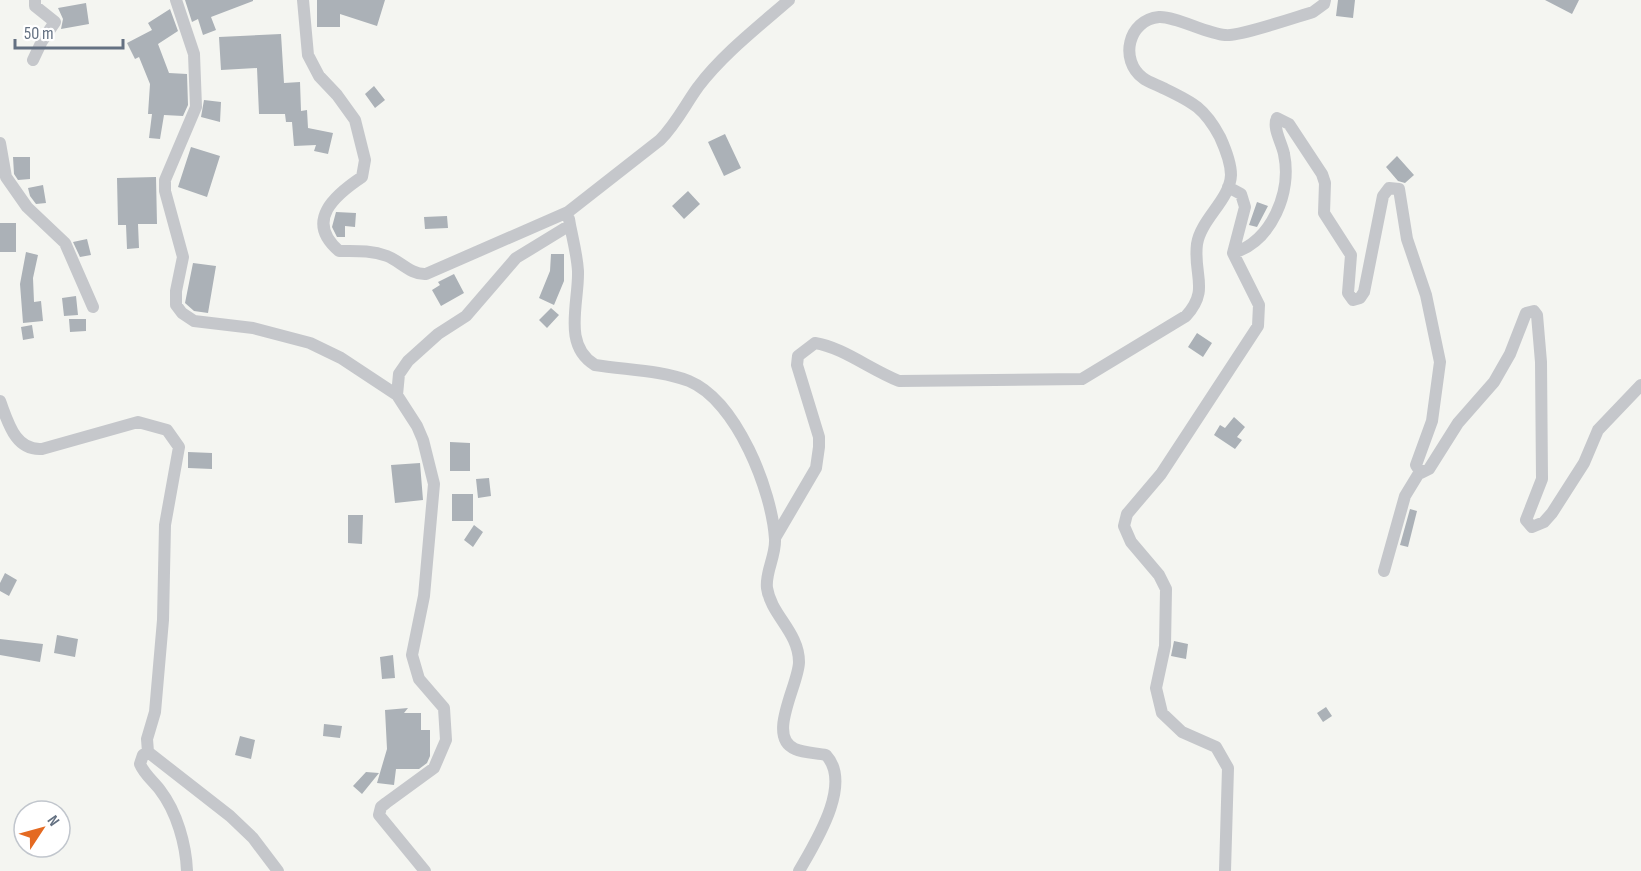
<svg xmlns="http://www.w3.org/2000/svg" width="1641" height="871" font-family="'Sofia Sans Condensed',sans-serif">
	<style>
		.building { fill: #abb1b7 }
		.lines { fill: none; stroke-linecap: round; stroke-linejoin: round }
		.street { stroke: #c5c7cb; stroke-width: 12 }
	</style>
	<rect width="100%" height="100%" fill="#f4f5f1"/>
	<!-- building -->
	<path class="building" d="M185 0H253V1L211 17 216 30 203 35 198 19 192 22Z
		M317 0H385L377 26 340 14V27H317Z
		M1338 0H1355L1353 18 1336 16Z
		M1545 0H1579L1572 14Z
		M86 3 89 24 61 29 63 19 58 8Z
		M170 9 178 31 158 44 169 73 187 74 188 105 183 116 164 115 160 139 149 138 152 114H148L150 84 139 57 135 59 127 43 152 30 148 23Z
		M281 34 284 83 300 82 301 111 307 110 308 128 333 133 328 154 314 151 316 145 294 146 292 122H286L285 114H259L257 68 221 70 219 37Z
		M374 86 385 100 375 108 365 94Z
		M204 100 221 102 220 122 201 117Z
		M725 134 741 168 724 176 708 142Z
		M191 147 220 156 207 197 178 187Z
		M1397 156 1414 175 1405 183 1398 181 1386 167Z
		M13 157H30V179L18 180 14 174Z
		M156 177 157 224H138L139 248 127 249 126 225H118L117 178Z
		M43 185 46 203 36 204 30 196 28 188Z
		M688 191 700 204 684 219 672 206Z
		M1257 202 1268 206 1257 227 1249 225Z
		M336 212 356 213 355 227 345 226V237H337L332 227Z
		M447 216 448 228 425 229 424 217Z
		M0 223H16V252H0Z
		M87 239 91 255 80 257 73 242Z
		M26 252 38 255 33 278 34 302 41 301 43 321 23 323 20 284Z
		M551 254H564V281L554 305 539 298 550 271Z
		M193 263 216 266 208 313 194 311 185 303Z
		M454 274 464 293 441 306 432 290 440 285 438 282Z
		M76 296 78 315 64 316 62 298Z
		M551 308 559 315 547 328 539 320Z
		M69 319H86V331L70 332Z
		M32 325 34 338 23 340 21 327Z
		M1197 333 1212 343 1203 357 1188 347Z
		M1234 417 1245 427 1237 437 1242 440 1235 449 1214 435 1220 425 1225 428Z
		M450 442 470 443V471H450Z
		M188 452 212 453V469L188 468Z
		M420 463 423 500 395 503 391 465Z
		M489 478 491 496 478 498 476 479Z
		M452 494H473V521H452Z
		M1410 509 1417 511 1408 547 1400 545Z
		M348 515H363L362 544 348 543Z
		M474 525 483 532 473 547 464 540Z
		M5 573 17 580 9 596 0 591V583Z
		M57 635 78 639 75 657 54 653Z
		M0 639 43 644 40 662 0 655Z
		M1174 641 1188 644 1186 659 1171 656Z
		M393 655 395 678 382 679 380 657Z
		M1326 707 1332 716 1323 722 1317 713Z
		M408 708 404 713H421V730H430V756L427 763 419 769H396L394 785 377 783 387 749 385 710Z
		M324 724 342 726 340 738 323 736Z
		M240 736 255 740 251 759 235 755Z
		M366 772 379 773 362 794 353 786Z"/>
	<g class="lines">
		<!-- street -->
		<path class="street" d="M176 0 194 54 196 107 165 180V191L183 257 176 291V305L182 313 194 321 253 328 310 343 341 358 397 395 417 426 423 440 434 484 424 596 412 655 419 679 444 708 446 740 434 768 386 803 381 807 379 815 425 871
			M303 0 308 55 319 76 337 95 355 120 365 160 362 177C335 195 304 221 339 251 356 251 371 250 387 256 400 261 411 275 426 274L568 212 660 140C676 124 685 105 698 87 723 54 758 27 789 0
			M33 60 42 41 55 22 35 6V0
			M0 143 6 177 27 207 65 243 93 307
			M570 225C573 240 577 255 578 271 579 303 562 345 595 365 625 370 661 370 689 381 737 401 772 491 775 539 776 556 765 572 767 588 771 615 799 632 799 662 799 684 766 737 795 749 804 753 817 753 826 755 853 784 815 843 799 871
			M1233 253C1272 241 1292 192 1284 154 1282 143 1272 128 1277 118L1289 124 1322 174 1325 183 1324 213 1351 255 1348 293 1353 300 1360 298 1364 292 1383 196 1389 188 1399 189 1407 239 1426 295 1440 362 1432 421 1416 465 1421 473 1429 469 1458 423 1494 382 1510 354 1526 313 1534 311 1537 315 1541 362 1542 479 1526 520 1532 527 1544 522 1552 513 1584 463 1598 430 1641 385
			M397 395 399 374 408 361 438 334 466 316 516 258 570 225 569 219
			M0 401C8 422 15 451 42 449L138 422 167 430 179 447 165 525 163 620 155 712 147 739 148 752 230 816 253 838 278 871
			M775 538 816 468 819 447V437L797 365 798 356 815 343C842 347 871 370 899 381L1082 379 1186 316C1210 290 1193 275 1197 244 1201 219 1230 200 1231 175 1231 162 1225 148 1220 137 1204 107 1192 102 1163 88 1157 85 1148 82 1143 78 1119 60 1128 20 1159 17 1175 16 1207 34 1225 35 1238 37 1296 17 1313 12L1324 4 1325 0
			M1384 571 1405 496 1419 473
			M148 752 143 755 140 764C144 774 154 782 160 790 177 812 186 845 187 871
			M1225 871 1228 768 1216 747 1182 732 1162 713 1156 688 1165 646 1166 589 1159 575 1131 542 1124 526 1127 514 1161 474 1258 326 1259 305 1233 253 1245 207 1241 194 1228 187"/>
	</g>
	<!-- north arrow -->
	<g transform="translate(42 829) rotate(54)"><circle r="28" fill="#ffffff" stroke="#c1c6cd" stroke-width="1.5"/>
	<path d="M0-4.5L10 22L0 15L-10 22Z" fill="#e46a22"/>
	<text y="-9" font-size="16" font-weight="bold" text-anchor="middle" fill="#647182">N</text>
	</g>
	<!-- scale -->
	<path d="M15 39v9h108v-9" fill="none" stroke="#647182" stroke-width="3"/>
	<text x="24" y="39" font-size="18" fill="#647182" stroke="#ffffff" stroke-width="4.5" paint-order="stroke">50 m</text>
</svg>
